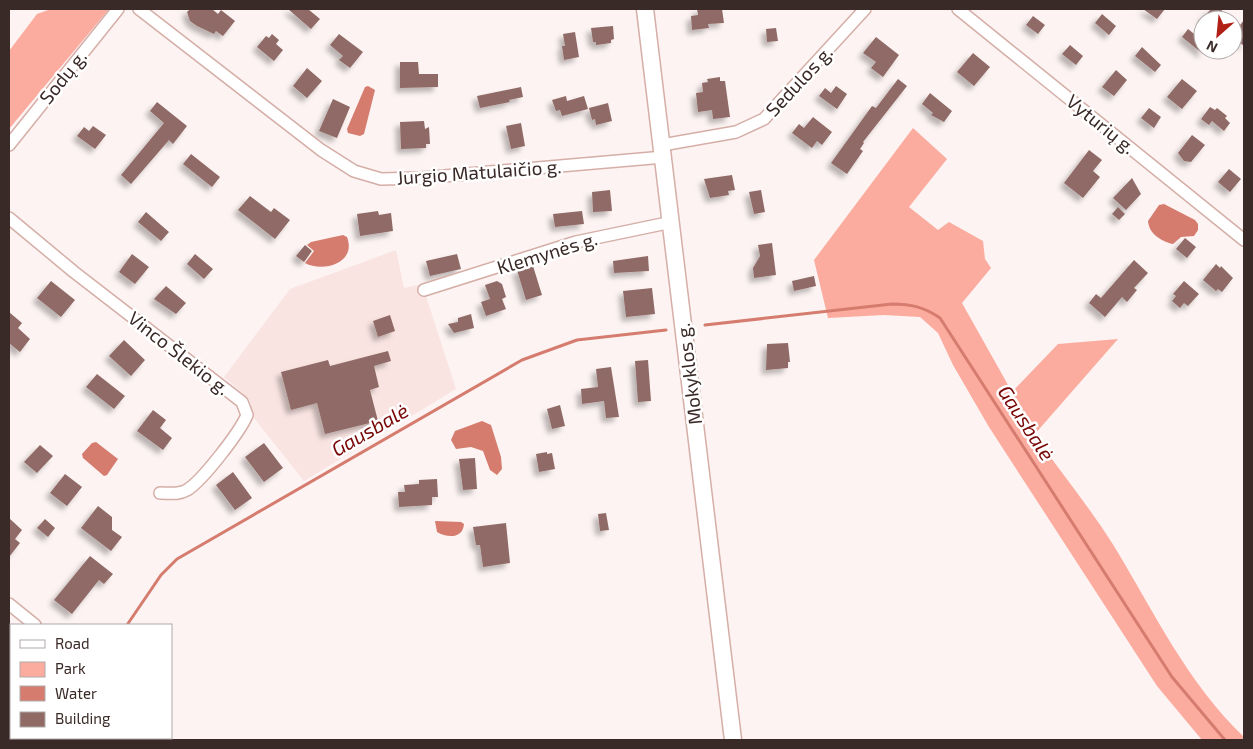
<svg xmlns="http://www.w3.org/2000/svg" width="1253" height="749" font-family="'Exo 2',sans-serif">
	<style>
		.built { fill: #f9e4e1 }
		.green { fill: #fbac9f }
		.water { fill: #d57c6f }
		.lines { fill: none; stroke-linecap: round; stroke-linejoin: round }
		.stream { stroke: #d57c6f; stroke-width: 3 }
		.building { fill: #906b66; filter: url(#shadow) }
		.minor-casing { stroke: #d5aea7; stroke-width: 14 }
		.secondary-casing { stroke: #d5aea7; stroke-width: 19 }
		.minor { stroke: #fff; stroke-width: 11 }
		.secondary { stroke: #fff; stroke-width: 16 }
		.labels { text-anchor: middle; stroke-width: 5; stroke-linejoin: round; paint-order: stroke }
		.street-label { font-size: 19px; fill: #392927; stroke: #fff }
		.water-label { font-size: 20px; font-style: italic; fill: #780604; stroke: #fff }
	</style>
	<defs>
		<filter id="shadow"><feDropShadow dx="-4.5" dy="4.5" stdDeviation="2.5" flood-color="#0004"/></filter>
	</defs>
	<rect width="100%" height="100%" fill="#fcf3f2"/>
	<!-- built -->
	<path class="built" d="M396 250 404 288 422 284 456 389 304 481 254 418 249 399 224 377 290 289Z"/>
	<!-- green -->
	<path class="green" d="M51 9H109L9 129V51L37 14Z
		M913 128 947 159 909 207 938 230 949 222 983 241 985 259 991 268 962 303 1012 392 1058 344 1118 339 1034 435C1061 472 1090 508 1114 546 1154 612 1188 684 1244 737V740H1202L1157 686 989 427 953 365 938 333 920 317 884 315 828 318 814 260Z"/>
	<!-- water -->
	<path class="water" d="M368 86 375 90 364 134 360 136 348 133 347 129 365 87Z
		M1164 204 1195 220 1198 224V230L1194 236 1181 237 1173 244C1161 241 1149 234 1148 221L1159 205Z
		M343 235 347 237C357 263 323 273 305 263L314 251 307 245 311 242Z
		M482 421 491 425 501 457 502 469 497 475 490 470 483 451 471 447 456 449 451 440 455 431Z
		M96 442 118 459 107 475 104 476 83 458 82 454 92 443Z
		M435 521 461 522 464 524C463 539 447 538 437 532Z"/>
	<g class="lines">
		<!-- stream -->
		<path class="stream" d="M705 325 892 304C911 304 924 307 940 318L1172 677 1225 740
			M127 625 161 575 177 559 522 360 577 340 666 330
			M51 740 52 738"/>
	</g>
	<!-- building -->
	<path class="building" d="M190 9H212L218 14 221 10 235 21 223 36 216 31 214 34 197 26 190 21 187 12Z
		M288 9H308L320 19 311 29Z
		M697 9H722L724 23 708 24 709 28 692 30 691 16 698 15Z
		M1143 9H1165L1157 19Z
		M1211 9H1220L1226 14 1221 20H1201Z
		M1102 14 1116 26 1109 35 1095 23Z
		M1033 16 1045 25 1038 34 1026 25Z
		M1244 20V46L1233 37V34Z
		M613 26 614 39 611 40V43L596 45V42H593L591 28Z
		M776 28 778 41 767 42 766 29Z
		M1188 29 1203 41V54L1182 37Z
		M575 32 579 57 564 60 562 46H565L563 34Z
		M272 34 279 40 276 44 283 50 274 61 257 47 266 36 269 38Z
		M339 34 363 52 350 68 339 60 343 56 330 45Z
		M876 37 899 55 883 77 871 68 876 62 863 53Z
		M1070 45 1083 56 1076 65 1062 54Z
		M1142 47 1161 65 1155 72 1135 56Z
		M973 53 990 67 974 86 957 72Z
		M400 62H418L419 74H438V87L400 88Z
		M307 68 322 81 307 98 293 86Z
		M1116 70 1127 80 1114 96 1102 87Z
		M720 77V81H725L730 117 713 119 712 110 698 112 696 93 703 92 702 83 708 82 707 79Z
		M898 79 907 86 863 142 864 143 860 149 863 151 847 174 831 163 872 106 876 108Z
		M1182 79 1197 91 1182 109 1167 97Z
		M836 86 847 94 837 109 819 96 825 88 831 93Z
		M521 87 523 97 509 100 510 102 480 108 477 96Z
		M930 93 952 111 944 122 931 115 933 113 922 104Z
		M566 96 567 101 584 96 588 109 562 116 560 110 556 111 552 100Z
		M333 99 350 107 337 138 319 131Z
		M157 102 187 126 173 144 169 140 131 184 121 175 164 123 150 111Z
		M608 103 612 121 596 125 595 119 592 120 589 108Z
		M1210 107 1215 110 1217 108 1227 116 1225 118 1230 123 1224 131 1212 121 1209 125 1201 119Z
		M1149 108 1161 117 1154 128 1141 118Z
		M813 117 832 132 822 145 817 141 812 148 792 133 799 124 804 128Z
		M424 121 425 129 429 127 430 144H426V148L401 149 400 122Z
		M521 123 525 146 511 149 506 126Z
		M93 126 106 135 95 149 77 136 84 127 89 131Z
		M1192 135 1205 145 1191 162 1184 161 1178 153Z
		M1089 150 1102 160 1093 171 1100 177 1083 198 1064 183Z
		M191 154 220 177 212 187 183 164Z
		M1229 169 1241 179 1230 192 1218 182Z
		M732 175 735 190 728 191 729 195 710 198 704 179Z
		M1132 178 1141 194 1126 210 1113 198Z
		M610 190 612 211 593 212 592 192Z
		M761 190 765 212 754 214 749 192Z
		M250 196 271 212 274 208 290 220 275 239 238 210Z
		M1118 207 1125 214 1119 220 1112 214Z
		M378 211 379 215 391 213 393 231 360 236 357 214Z
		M582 211 584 224 555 227 553 214Z
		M146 212 169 232 161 241 138 222Z
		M1185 238 1196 247 1187 258 1176 249Z
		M772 243 776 275 754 278 753 268 760 256 758 245Z
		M305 245 312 251 304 262 296 256Z
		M132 254 149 267 135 284 119 272Z
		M195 254 213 269 204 279 187 264Z
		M457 254 461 269 430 276 426 261Z
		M648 256 649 271 614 273 613 261Z
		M1134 260 1148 273 1134 288 1137 290 1127 302 1122 297 1105 317 1089 303 1096 294 1101 298Z
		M1216 264 1220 268 1221 266 1233 278 1222 292 1218 289 1216 291 1203 280Z
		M533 266 542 295 526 300 517 270Z
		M814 276 816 286 794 291 792 281Z
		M51 281 75 300 61 317 37 298Z
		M497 281 502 284 506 297 502 299 506 309 486 316 481 302 490 299 485 285Z
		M1184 281 1199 294 1188 306 1184 303 1180 308 1172 301 1176 296 1173 294Z
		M166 286 186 303 176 314 154 299Z
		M652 288 655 314 626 317 623 291Z
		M9 312 22 323 18 328 30 339 20 352 9 343Z
		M471 314 474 328 454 333 448 324 458 322V318Z
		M390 315 395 331 378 337 373 321Z
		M124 340 145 360 131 376 109 356Z
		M788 343 790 362H788V368L766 370 767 344Z
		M388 351 391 361 374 366 379 387 370 390 378 421 325 434 317 403 291 410 281 372 328 360 330 366Z
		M648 360 651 401 638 402 635 361Z
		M611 367 619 417 606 418 604 401 582 404 581 389 598 387 596 369Z
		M97 374 125 396 114 409 86 387Z
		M560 405 565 426 552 429 547 409Z
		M153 410 166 420 160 428 172 438 163 450 137 431Z
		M264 443 283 468 264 482 245 457Z
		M40 445 53 456 37 473 24 462Z
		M547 452V454L552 453 555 469 539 472 536 454Z
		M475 458 477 489 463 490 459 459Z
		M233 472 252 498 235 510 216 485Z
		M65 474 82 487 67 506 50 493Z
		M437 479 438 497H432V505L399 507 398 492H405L404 485 419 484V480Z
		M98 506 112 517V530L122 537 111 551 81 528Z
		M606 513 609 530 600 531 598 514Z
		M9 518 22 530 15 539 20 543 9 557Z
		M45 519 55 528 48 537 37 528Z
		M506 523 510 563 483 567 480 545H476L473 527Z
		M90 556 113 574 104 584 99 580 72 614 54 600Z"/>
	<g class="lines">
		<!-- minor casing -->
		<g class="minor-casing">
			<path id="minor" d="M139 9 321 150 354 171 381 179 421 178 664 157
				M958 9 1244 240
				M9 145 118 9
				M662 145 736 132 764 119 865 9
				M9 218 74 272 242 402 247 415C240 432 202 481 187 490 178 495 170 493 160 493
				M424 290 576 242 672 222
				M9 604 35 625"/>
		</g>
		<!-- secondary casing -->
		<g class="secondary-casing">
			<path id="secondary" d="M645 9 733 740"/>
		</g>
		<!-- minor -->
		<use href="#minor" class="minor"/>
		<!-- secondary -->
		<use href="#secondary" class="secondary"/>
	</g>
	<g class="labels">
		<!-- street labels -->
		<g class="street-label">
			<text transform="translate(63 77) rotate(-51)" y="7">Sodų g.</text>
			<text transform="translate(799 81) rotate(-47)" y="7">Sedulos g.</text>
			<text transform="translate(1101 124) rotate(39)" y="7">Vyturių g.</text>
			<text transform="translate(479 172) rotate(-4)" y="7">Jurgio Matulaičio g.</text>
			<text transform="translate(547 253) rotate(-17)" y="7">Klemynės g.</text>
			<text transform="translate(179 353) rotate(38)" y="7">Vinco Šlekio g.</text>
			<text transform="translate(689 374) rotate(-97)" y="7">Mokyklos g.</text>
		</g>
		<!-- water labels -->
		<g class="water-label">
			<text transform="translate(1026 423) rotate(57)" y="7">Gausbalė</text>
			<text transform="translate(370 430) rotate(-30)" y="7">Gausbalė</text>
		</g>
	</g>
	<!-- border -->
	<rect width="1253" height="749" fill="none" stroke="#392927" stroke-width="20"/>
	<!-- legend -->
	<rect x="10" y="624" width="162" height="115" fill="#ffffff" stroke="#b0a9a9"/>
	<rect x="20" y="640" width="25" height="8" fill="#ffffff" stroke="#b0a9a9"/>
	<text x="55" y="649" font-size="15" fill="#392927">Road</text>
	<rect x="20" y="662" width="25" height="15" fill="#fbac9f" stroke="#b0a9a9"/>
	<text x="55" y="674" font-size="15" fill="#392927">Park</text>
	<rect x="20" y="686" width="25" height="15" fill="#d57c6f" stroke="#b0a9a9"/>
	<text x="55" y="699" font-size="15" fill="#392927">Water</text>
	<rect x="20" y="712" width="25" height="15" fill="#906b66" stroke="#b0a9a9"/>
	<text x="55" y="724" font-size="15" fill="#392927">Building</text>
	<!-- north arrow -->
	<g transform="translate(1218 35) rotate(207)"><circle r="24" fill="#ffffff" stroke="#b0a9a9"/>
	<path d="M0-4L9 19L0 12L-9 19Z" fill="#b02017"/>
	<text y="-8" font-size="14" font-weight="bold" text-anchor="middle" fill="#392927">N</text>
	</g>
</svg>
